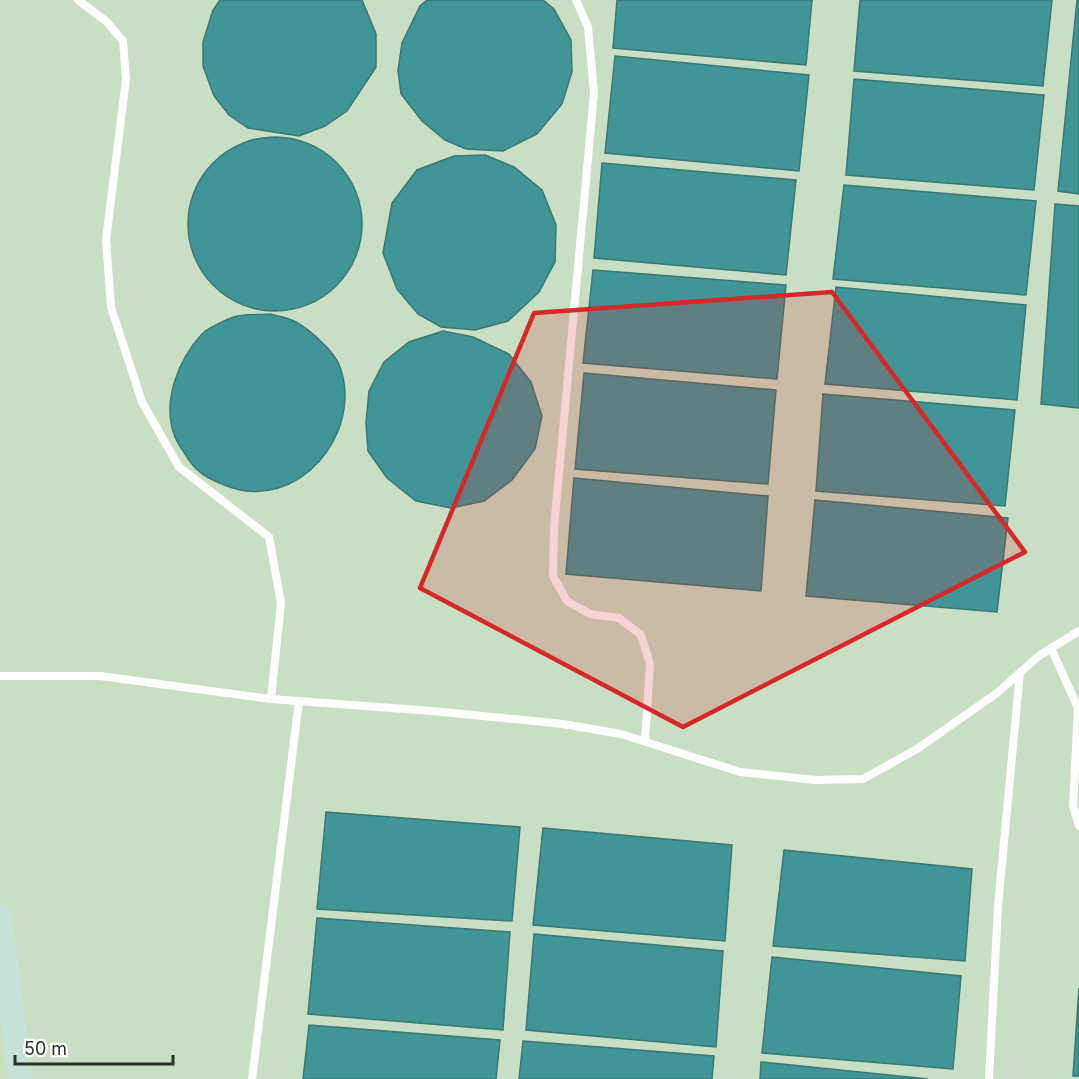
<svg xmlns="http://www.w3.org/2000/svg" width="1079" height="1079" font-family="Inter,sans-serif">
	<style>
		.built { fill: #c8dfc3 }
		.water { fill: #419596; stroke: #3a7775; stroke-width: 1.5 }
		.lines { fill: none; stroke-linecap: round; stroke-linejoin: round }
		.lane { stroke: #fff; stroke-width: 8 }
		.secondary { stroke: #c4e2d8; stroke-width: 24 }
		.marked { fill: #d62828; fill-opacity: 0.2; stroke: #d62828; stroke-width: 4.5; stroke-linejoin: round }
	</style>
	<rect width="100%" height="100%" fill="#d6e9d3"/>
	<!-- built -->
	<path class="built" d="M0 0H1079V1079H0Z"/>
	<!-- water -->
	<path class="water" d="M220 0H362L376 34V67L347 111 325 126 299 136 248 128 229 115 214 96 203 66V42L213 10Z
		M427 0H543L554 9 571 40 572 72 562 104 537 134 503 151 466 149 445 140 422 121 401 94 398 70 402 43 420 6Z
		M617 0H812L806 65 613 48Z
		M860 0H1052L1043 86 854 71Z
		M1077 0H1079V194L1058 191Z
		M615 56 809 75 799 171 605 153Z
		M854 79 1044 95 1034 190 846 175Z
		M188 224a87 87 0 1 1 174 0a87 87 0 1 1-174 0Z
		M485 155 514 167 542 190 556 225 555 262 539 292 508 321 475 330 441 327 418 314 397 289 383 253 392 203 417 170 454 156Z
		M602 163 796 180 786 275 594 258Z
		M844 185 1036 201 1026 295 833 279Z
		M1055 204 1079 206V408L1041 404Z
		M593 270 786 285 777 379 583 363Z
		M836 287 1026 305 1017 400 825 384Z
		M270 314C279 316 289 318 296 322 310 330 335 352 340 367 364 434 297 513 227 486 208 479 195 472 185 454 181 448 176 441 174 434 162 400 179 359 202 334 208 328 225 320 234 317 245 314 259 315 270 314Z
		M443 331 473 337 509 354 531 382 542 416 535 449 512 480 484 501 451 508 416 501 387 478 368 451 366 423 369 391 384 362 409 342Z
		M584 373 776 390 768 484 575 469Z
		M823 394 1015 410 1005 506 816 491Z
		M574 478 768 496 761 591 566 574Z
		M815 500 1008 518 997 612 806 596Z
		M326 812 520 827 512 921 317 909Z
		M543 828 732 845 725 941 533 925Z
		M784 850 972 869 965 961 773 946Z
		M317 918 510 932 503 1030 308 1014Z
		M534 934 723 951 716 1047 526 1030Z
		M772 957 961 976 953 1069 762 1053Z
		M1079 988V1076H1073Z
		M309 1025 500 1040 496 1079H303Z
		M523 1041 714 1056 712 1079H519Z
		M761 1062 928 1079H760Z"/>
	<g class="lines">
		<!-- lane -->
		<path class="lane" d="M78 0 107 22 123 41 126 79 106 240 111 307 142 402 179 467 269 537 281 603 271 699
			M576 0 588 27 594 93 554 528 553 576 567 601 590 614 619 618 641 635 650 664 645 741
			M1051 648 1078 708 1073 806 1079 826
			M0 676H100L271 699 432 711 563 724 621 734 740 772 815 780 863 779 917 749 997 693 1040 655 1079 631
			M252 1079 299 701
			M989 1079 998 906 1020 672"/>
		<!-- secondary -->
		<path class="secondary" d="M0 916 20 1079"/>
	</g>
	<!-- marked area -->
	<path class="marked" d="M832 292 1025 552 683 727 420 588 534 313Z"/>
	<!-- scale -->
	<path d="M15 1055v9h158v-9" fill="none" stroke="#293027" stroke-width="3"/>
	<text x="24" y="1055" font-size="18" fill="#293027" stroke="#ffffff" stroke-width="4.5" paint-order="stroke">50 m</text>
</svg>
